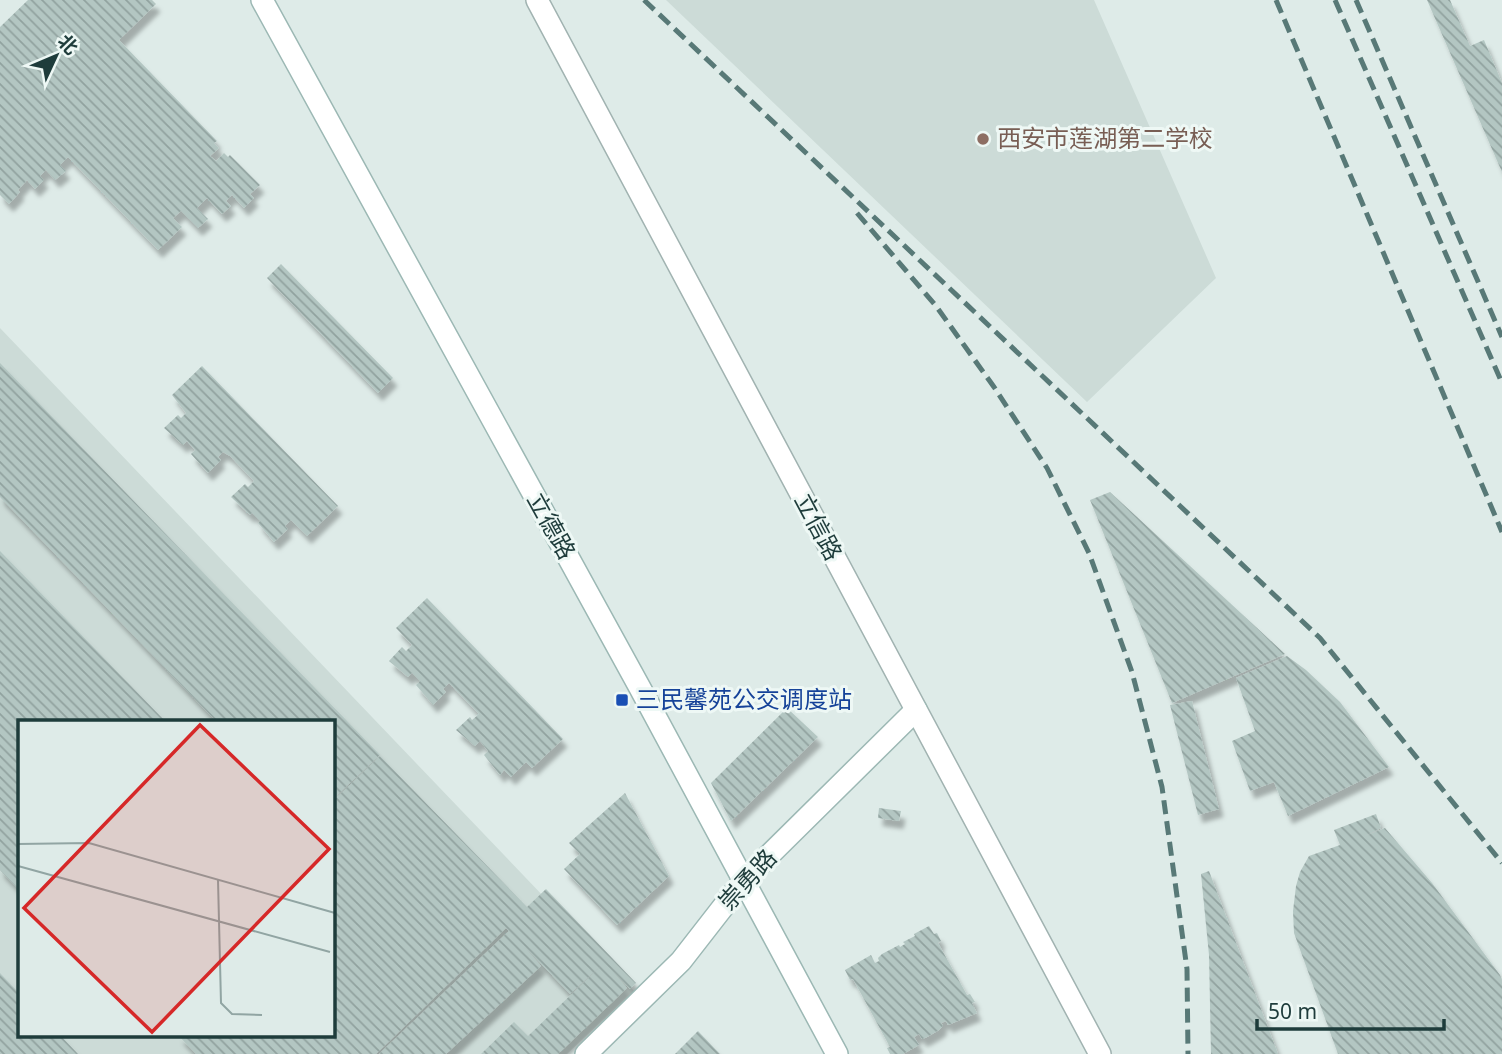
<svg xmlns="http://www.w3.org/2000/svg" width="1502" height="1054" font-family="'Noto Sans','Noto Sans SC',sans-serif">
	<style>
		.built { fill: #ccdbd7; fill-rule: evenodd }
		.building { fill: url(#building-back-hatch); filter: url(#shadow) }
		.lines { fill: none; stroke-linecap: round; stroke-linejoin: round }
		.street-casing { stroke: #a1b3b1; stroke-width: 24 }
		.secondary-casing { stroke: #9cb8b4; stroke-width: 24 }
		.street { stroke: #fff; stroke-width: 21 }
		.secondary { stroke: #fff; stroke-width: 21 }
		.rail { stroke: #587977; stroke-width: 5; stroke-dasharray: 14 7; stroke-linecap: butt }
		.education-dot { fill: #8d6e63; stroke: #eef8f5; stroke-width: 2.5 }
		.transit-dot { fill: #1a4fb4; stroke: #eef8f5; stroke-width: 2.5 }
		.labels { text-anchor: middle; stroke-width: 6; stroke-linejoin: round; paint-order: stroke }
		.education-label { font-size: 24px; fill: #785e54; stroke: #eef8f5; text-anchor: start }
		.street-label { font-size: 24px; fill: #1e3c3b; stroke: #eef8f5 }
		.transit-label { font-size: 24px; fill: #164399; stroke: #eef8f5; text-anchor: start }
		.inset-road { fill: none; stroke: #91a5a3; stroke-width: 2 }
		.view { fill: #d62828; fill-opacity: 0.15; stroke: #d62828; stroke-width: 3.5 }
		.inset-edge { fill: none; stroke: #1e3c3b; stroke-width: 3.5 }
	</style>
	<defs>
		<pattern id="building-back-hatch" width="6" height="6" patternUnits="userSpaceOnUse" patternTransform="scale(1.75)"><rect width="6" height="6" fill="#b3c6c2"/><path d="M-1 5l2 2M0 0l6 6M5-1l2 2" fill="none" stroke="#91a29f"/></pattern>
		<filter id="shadow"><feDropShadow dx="4.5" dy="8" stdDeviation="2" flood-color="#0004"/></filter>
	</defs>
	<rect width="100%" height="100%" fill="#deebe8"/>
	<!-- built -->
	<path class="built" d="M666 0H1094L1216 278 1087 402Z
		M0 328 634 991 567 1054H0ZM19 722H332V1035H19Z"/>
	<!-- building -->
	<path class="building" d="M28 0H152L156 4 119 40 217 141 214 143 219 148 210 156 216 161 224 153 228 157 230 155 260 185 250 194 254 198 244 208 232 195 226 201 231 206 222 214 207 198 197 208 208 219 198 228 181 211 173 218 182 227 158 250 68 157 60 165 66 171 55 180 46 170 40 176 44 180 35 189 27 180 18 190 20 192 9 204 0 195V27Z
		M1427 0H1450L1470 46 1484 40 1502 83V172Z
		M281 264 393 378 378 393 267 278Z
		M0 363 380 755 332 800V722H217L0 497Z
		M202 366 338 506 307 536 291 520 285 526 288 529 274 542 258 523 260 521 252 513 250 515 231 497 245 484 248 487 254 481 230 456 223 452 218 457 221 460 208 473 191 454 195 450 187 441 183 445 164 428 178 415 181 418 186 413 172 395Z
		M1110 492 1256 627 1285 654 1172 703 1090 500Z
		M0 551 166 722H19V890L0 870Z
		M427 598 563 739 532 768 526 762 511 777 504 770 500 775 484 755 488 751 480 741 475 746 456 730 470 717 472 720 479 714 449 683 443 689 446 692 433 705 416 685 420 681 412 673 408 677 389 661 402 647 406 651 412 645 396 628Z
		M1287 656 1306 670 1340 702 1389 767 1288 816 1274 782 1250 791 1232 741 1255 731 1236 678Z
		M1192 701 1219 809 1198 815 1170 705Z
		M787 708 818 737 731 821 711 783Z
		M380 756 527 907 546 889 636 983 630 989 612 970 627 988 558 1054H481L514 1022 528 1036 604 963 570 994 523 945 541 966 446 1054H379L509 931 506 928 376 1054H196L178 1035H332V802Z
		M625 793 669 876 617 925 564 869 580 854 569 843Z
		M879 808 901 811 899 821 878 818Z
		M1376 814 1381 828 1365 836 1385 828 1432 883 1500 975 1502 980V1054H1338L1294 933 1293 911 1296 886 1300 872 1309 856 1340 845 1334 830Z
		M1209 871 1278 1054H1211L1209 955 1201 874Z
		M929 926 934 934 937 933 941 941 938 943 967 995 970 994 975 1002 972 1003 977 1013 948 1025 946 1021 941 1023 943 1026 939 1030 927 1037 922 1039 919 1034 914 1037 919 1045 903 1054H890L887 1048 890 1047 853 979 850 980 845 970 871 955 875 963 879 961 878 958 882 954 899 945 900 947 905 944 903 942 915 936 914 934Z
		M0 973 19 993V1035H60L78 1054H0Z
		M698 1031 720 1054H675Z"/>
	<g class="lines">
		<!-- street casing -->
		<g class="street-casing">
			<path id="street" d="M537 0 1100 1054"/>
		</g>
		<!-- secondary casing -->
		<g class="secondary-casing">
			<path id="secondary" d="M262 0 640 688 837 1054
				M586 1054 681 961 744 880 916 710"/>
		</g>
		<!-- street -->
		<use href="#street" class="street"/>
		<!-- secondary -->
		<use href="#secondary" class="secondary"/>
		<!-- rail -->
		<path class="rail" d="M644 0 1320 638 1502 863
			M1276 0 1502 532
			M1335 0 1502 383
			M1356 0 1502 337
			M857 213 936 306 994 387 1047 468 1089 553 1132 672 1162 787 1187 969 1188 1054"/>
	</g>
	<!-- markers -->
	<circle class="education-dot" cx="983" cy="139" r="7"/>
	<rect class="transit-dot" x="615" y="693" width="14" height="14" rx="3.5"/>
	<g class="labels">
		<!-- education labels -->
		<g class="education-label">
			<text x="997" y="147">西安市莲湖第二学校</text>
		</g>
		<!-- street labels -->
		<g class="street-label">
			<text transform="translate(551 526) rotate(61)" y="8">立德路</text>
			<text transform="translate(818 527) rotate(62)" y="8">立信路</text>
			<text transform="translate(748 880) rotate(-48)" y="8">崇勇路</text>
		</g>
		<!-- transit labels -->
		<g class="transit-label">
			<text x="636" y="708">三民馨苑公交调度站</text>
		</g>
	</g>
	<!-- overview -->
	<g transform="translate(18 720)">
		<rect width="317" height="317" fill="#deebe8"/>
		<path class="inset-road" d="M0 124 71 123 317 193M0 146 312 232M200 160 203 283 214 294 244 295"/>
		<path class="view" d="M182 5 311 129 134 312 6 188Z"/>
		<rect width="317" height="317" class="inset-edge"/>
	</g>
	<!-- north arrow -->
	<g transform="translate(56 56) rotate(46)" stroke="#eef8f5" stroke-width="5" paint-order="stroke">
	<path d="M0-5L12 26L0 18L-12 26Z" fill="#1e3c3b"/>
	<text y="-10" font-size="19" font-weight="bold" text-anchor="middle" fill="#1e3c3b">北</text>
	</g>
	<!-- scale -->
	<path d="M1257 1019v10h187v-10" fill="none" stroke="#1e3c3b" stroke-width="3.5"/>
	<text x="1268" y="1019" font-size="21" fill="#1e3c3b" stroke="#eef8f5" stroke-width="5" paint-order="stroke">50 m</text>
</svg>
